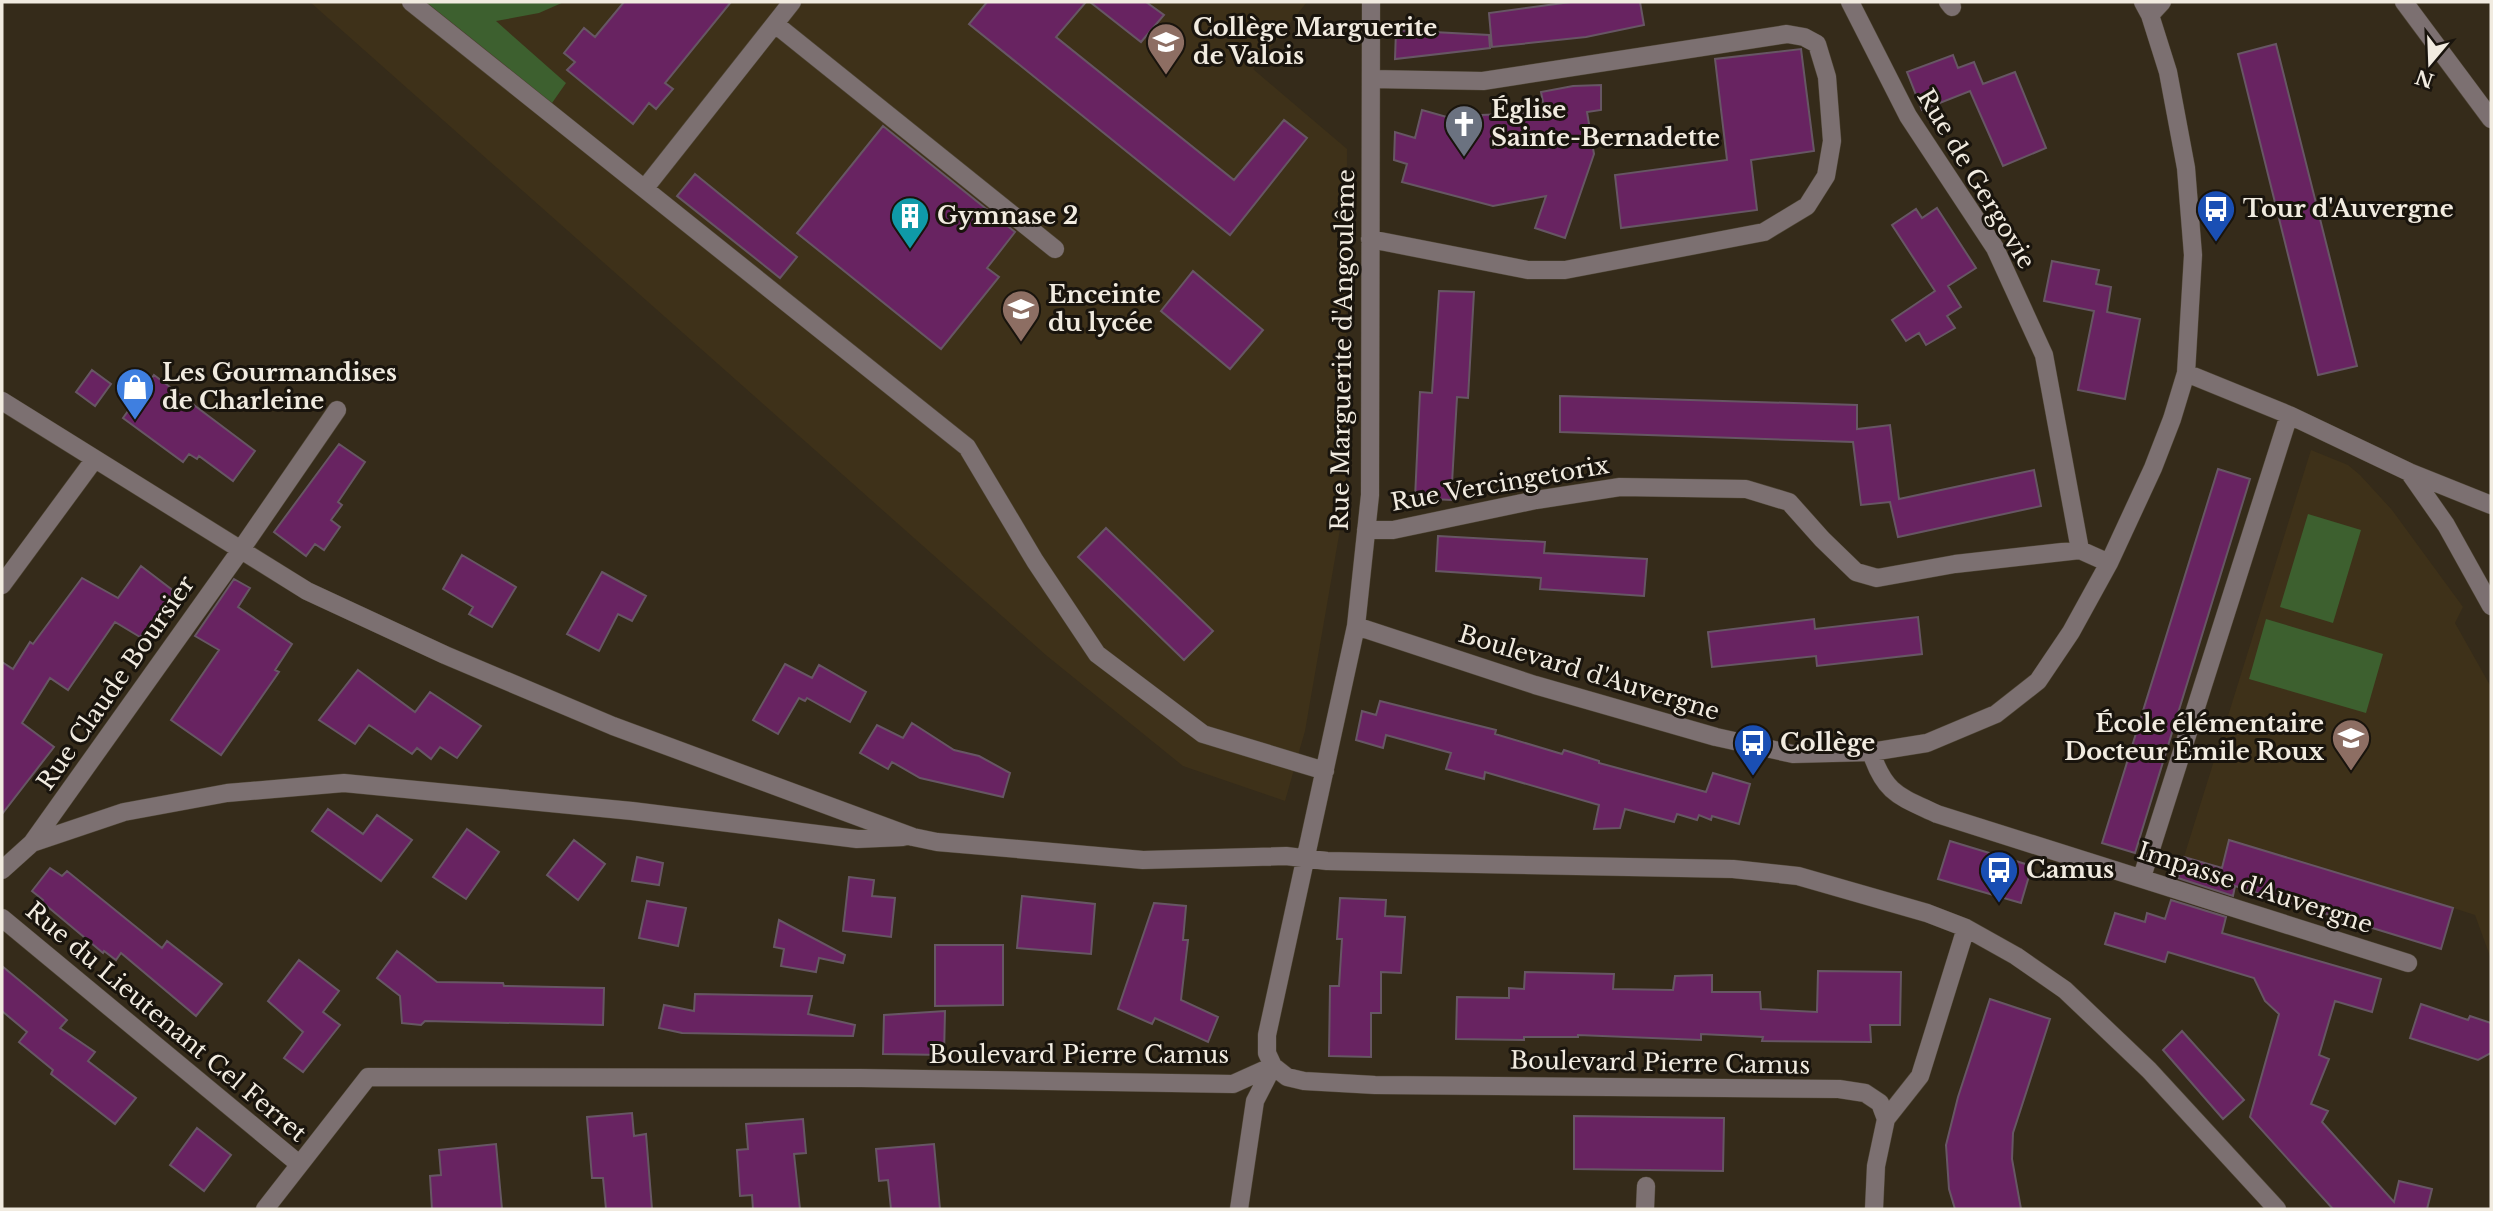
<svg xmlns="http://www.w3.org/2000/svg" width="2493" height="1211" font-family="'Libre Baskerville',serif">
	<style>
		.built { fill: #3e3119 }
		.green { fill: #3d602f }
		.building { fill: #682361; stroke: #675664; stroke-width: 2 }
		.lines { fill: none; stroke-linecap: round; stroke-linejoin: round }
		.minor-casing { stroke: #4f4636; stroke-width: 19 }
		.minor { stroke: #7c7071; stroke-width: 18 }
		.labels { text-anchor: middle; stroke-width: 6; stroke-linejoin: round; paint-order: stroke }
		.poi-label { font-size: 24px; font-weight: bold; fill: #f1ebe0; stroke: #19140d; text-anchor: start }
		.street-label { font-size: 24px; fill: #f1ebe0; stroke: #19140d }
	</style>
	<rect width="100%" height="100%" fill="#352b1a"/>
	<!-- built -->
	<path class="built" d="M310 2H1307L1253 69 1347 149 1346 495 1305 731 1285 801 1183 766 1047 656Z
		M2311 450 2348 465 2360 475 2392 510 2463 607 2455 623 2491 687V959L2475 915 2453 908 2441 949 2236 887 2233 893 2178 876Z"/>
	<!-- green -->
	<path class="green" d="M426 2H564L539 13 496 21 566 83 552 103Z
		M2308 514 2361 530 2333 623 2280 607Z
		M2266 619 2383 654 2366 713 2249 679Z"/>
	<!-- building -->
	<path class="building" d="M624 2H731L665 83 673 89 656 109 649 103 633 124 567 70 575 62 564 53 584 28 595 37Z
		M987 2H1086L1056 37 1234 180 1284 120 1307 138 1230 235 969 24Z
		M1090 2H1146L1164 15 1141 42Z
		M1571 2H1640L1644 25 1586 37 1492 47 1489 13Z
		M1396 30 1489 35 1490 48 1395 59Z
		M2276 44 2357 366 2318 375 2238 54Z
		M1801 49 1814 151 1751 160 1757 210 1621 228 1615 175 1727 160 1715 59Z
		M1953 55 1958 68 1974 62 1983 84 2015 72 2046 148 2003 166 1970 91 1922 110 1907 72Z
		M1601 85V110L1587 112 1594 154 1565 238 1535 228 1546 196 1493 206 1402 182 1407 164 1394 160 1395 132 1415 138 1422 110 1482 127V115L1545 112 1541 92 1573 86Z
		M883 126 1015 232 987 268 999 277 941 349 797 233Z
		M695 174 797 257 780 278 677 196Z
		M1937 208 1976 268 1948 286 1961 307 1947 316 1955 328 1926 345 1919 333 1906 341 1892 320 1935 291 1892 225 1916 209 1922 218Z
		M2052 261 2099 270 2096 284 2111 287 2107 312 2140 319 2125 399 2078 390 2094 311 2044 301Z
		M1193 271 1263 330 1230 369 1161 311Z
		M1439 291 1474 292 1468 398 1457 397 1451 500 1415 498 1420 392 1432 393Z
		M92 370 111 384 95 406 76 392Z
		M154 375 255 451 233 481 199 456 197 459 189 454 183 462 123 418Z
		M1560 396 1857 405V429L1890 425 1899 499 2034 470 2041 506 1898 537 1890 502 1861 505 1853 442 1560 432Z
		M339 444 365 462 338 502 342 505 331 520 340 527 324 550 315 544 306 556 274 532Z
		M2218 469 2250 479 2135 853 2102 843Z
		M1106 528 1213 631 1184 660 1078 557Z
		M1438 536 1545 542 1544 553 1647 559 1644 596 1540 589 1541 578 1436 571Z
		M462 555 516 587 492 627 469 614 473 607 443 589Z
		M141 566 175 592 140 637 115 622 68 690 50 678 22 723 54 747 2 814V662L13 669 30 642 33 644 82 578 118 598Z
		M602 572 646 596 632 621 618 614 599 651 567 634Z
		M234 579 250 588 238 607 292 644 275 670 279 672 221 755 171 720 219 650 195 636Z
		M1918 617 1922 654 1817 666 1816 656 1712 667 1708 632 1814 619 1815 629Z
		M785 664 812 678 819 665 866 692 850 722 807 698 805 701 799 698 778 734 753 720Z
		M358 670 415 712 430 692 481 726 457 758 440 747 431 759 417 748 412 754 369 725 355 744 319 720Z
		M1380 701 1496 730 1495 734 1562 754 1564 750 1599 761V763L1706 792 1713 773 1750 784 1739 824 1712 816 1711 820 1699 815 1697 820 1677 814 1674 822 1625 809 1620 828 1594 829 1599 805 1485 772 1484 779 1446 769 1451 753 1386 735 1383 748 1356 740 1362 711 1376 715Z
		M912 723 954 750 979 756 1010 773 1003 797 920 778 892 762 888 769 860 753 877 725 903 738Z
		M328 809 363 834 377 815 412 840 381 881 312 831Z
		M467 829 499 852 466 899 433 877Z
		M574 840 605 864 578 900 547 875Z
		M2229 840 2453 908 2441 949 2235 886 2233 896 2178 878 2184 857 2222 868Z
		M1950 841 2032 866 2021 903 1938 879Z
		M637 857 663 863 659 885 632 881Z
		M50 868 62 876 67 871 162 948 167 941 222 984 196 1016 121 953 116 960 104 951 103 953 42 902 43 900 32 891Z
		M849 877 874 880 872 896 895 898 891 937 843 931Z
		M1022 896 1095 904 1091 954 1017 948Z
		M1340 898 1386 900 1385 916 1405 917 1401 973 1381 972V1013H1371V1057L1329 1056 1330 986H1339L1342 939H1337Z
		M2171 900 2226 917 2222 933 2381 979 2372 1012 2335 1001 2319 1055 2329 1059 2311 1104 2328 1111 2322 1122 2394 1202 2399 1181 2432 1189 2427 1209H2333L2250 1117 2279 1014 2265 1001 2254 978 2168 952 2165 962 2105 944 2115 913 2145 922 2147 913 2165 919Z
		M647 901 686 908 678 946 639 938Z
		M1154 903 1186 906 1183 940H1188L1181 1000 1218 1017 1208 1042 1155 1018 1152 1024 1118 1009Z
		M779 920 845 955 843 963 819 958 816 972 781 966 784 949 774 947Z
		M935 945H1003V1005L935 1006Z
		M397 951 437 982 503 983 504 986 604 988 603 1025 425 1021 421 1025 402 1023 400 996 377 978Z
		M299 960 339 991 323 1012 340 1025 303 1072 284 1058 303 1032 268 1001Z
		M2 966 67 1020 60 1028 95 1052 88 1061 136 1098 115 1124 51 1074 53 1070 19 1042 27 1032 2 1011Z
		M1818 971 1901 972 1900 1025H1870L1871 1042 1762 1041 1763 1037 1701 1034V1040L1578 1035V1037H1524V1040L1456 1039 1457 997 1509 998V988L1524 989 1525 972 1614 974 1613 989 1673 990 1675 976 1712 975V992H1760L1761 1009 1817 1012Z
		M695 994 812 996 808 1014 855 1025 853 1036 682 1033 659 1028 664 1005 694 1011Z
		M1990 999 2050 1019 2013 1133 2012 1159 2021 1209H1955L1949 1189 1946 1145 1958 1097Z
		M2421 1004 2468 1020 2470 1016 2491 1023V1053L2478 1060 2410 1038Z
		M945 1011 944 1055 883 1054 884 1015Z
		M2182 1031 2244 1100 2223 1119 2163 1050Z
		M632 1113 634 1136 646 1134 652 1209H606L603 1178H592L587 1117Z
		M1574 1116 1724 1118 1723 1171 1574 1169Z
		M803 1119 806 1153 794 1154 800 1209H753L752 1195 740 1196 737 1150 748 1149 746 1124Z
		M197 1128 231 1155 204 1191 170 1165Z
		M496 1144 502 1209H432L430 1176 441 1175 439 1150Z
		M934 1144 940 1209H891L888 1180 879 1181 876 1149Z"/>
	<g class="lines">
		<!-- minor casing -->
		<g class="minor-casing">
			<path id="minor" d="M411 2 967 447 1035 561 1097 654 1203 734 1325 771
				M1850 2 1908 116 1995 248 2044 355 2080 550
				M1948 2 1952 7
				M2404 2 2491 119
				M2150 15 2162 2
				M775 24 1055 249
				M645 188 792 2
				M1370 239 1528 270H1565L1764 232 1807 206 1826 176 1832 141 1827 77 1817 44 1804 37 1787 34 1483 81 1371 79
				M2186 373 2289 415 2409 472 2491 505
				M2 401 307 591 445 655 613 726 913 837 937 842 1143 860 1286 856 1327 861 1733 869 1798 876 1927 913 1966 928 2016 956 2065 990 2149 1070 2277 1209
				M2409 472 2446 525 2491 606
				M1366 530H1393L1536 500 1620 487 1746 489 1789 502 1822 539 1856 572 1877 578 1955 564 2080 550 2109 563
				M2 585 94 460
				M1356 626 1535 685 1716 737 1793 754 1871 752 1927 743 1996 714 2038 681 2071 632 2109 563 2153 468 2172 419 2186 373 2193 255 2186 168 2168 72 2150 15 2143 2
				M1871 752C1885 794 1899 796 1937 814L2408 963
				M32 843 240 551 337 410
				M2 870 32 843 124 812 227 793 344 783 632 811 857 839 903 837
				M2142 877 2289 415
				M2 918 299 1164
				M1886 1119 1920 1076 1966 928
				M265 1209 368 1077 861 1078 1233 1084 1273 1066 1287 1077 1304 1081 1375 1085 1839 1089 1865 1093 1880 1103 1886 1119 1876 1166 1874 1209
				M1239 1209 1255 1101 1273 1066 1267 1053V1035L1356 626 1370 495 1371 2
				M1645 1209 1646 1186"/>
		</g>
		<!-- minor -->
		<use href="#minor" class="minor"/>
	</g>
	<!-- icons -->
	<defs>
		<g id="school-pin" transform="scale(2.0125)"><path d="M0 17L-7.5 6A9.5 9.5 0 1 1 7.5 6Z" fill="#8d6e63" stroke="#19140d"/><path d="M0-5L7-2L0 1L-7-2ZM-4 1L0 2.5L4 1V4Q0 6-4 4Z" fill="#fff"/></g>
		<g id="church-pin" transform="scale(2.0125)"><path d="M0 17L-7.5 6A9.5 9.5 0 1 1 7.5 6Z" fill="#6b7280" stroke="#19140d"/><path d="M-1.2-6h2.4v3.5h3.3v2.4h-3.3V6h-2.4V-.1h-3.3v-2.4h3.3Z" fill="#fff"/></g>
		<g id="bus-pin" transform="scale(2.0125)"><path d="M0 17L-7.5 6A9.5 9.5 0 1 1 7.5 6Z" fill="#1a4fb4" stroke="#19140d"/><path d="M-5-6H5V4H4V6H2V4H-2V6H-4V4H-5ZM-3.5-4V0h7V-4ZM-3.5 1.2v1.5H-2V1.2ZM2 1.2v1.5H3.5V1.2Z" fill="#fff"/></g>
		<g id="building-pin" transform="scale(2.0125)"><path d="M0 17L-7.5 6A9.5 9.5 0 1 1 7.5 6Z" fill="#0f9aa8" stroke="#19140d"/><path d="M-4-6H4V6H1V3H-1V6H-4ZM-2.5-4.3h1.7v1.8h-1.7ZM.8-4.3h1.7v1.8H.8ZM-2.5-1h1.7V.8h-1.7ZM.8-1h1.7V.8H.8Z" fill="#fff"/></g>
		<g id="shop-pin" transform="scale(2.0125)"><path d="M0 17L-7.5 6A9.5 9.5 0 1 1 7.5 6Z" fill="#3f7fe0" stroke="#19140d"/><path d="M-5-2.5h2.3a2.7 3.5 0 0 1 5.4 0H5L5.5 6h-11ZM-1.5-2.5h3a1.5 2.3 0 0 0-3 0Z" fill="#fff"/></g>
	</defs>
	<g fill-rule="evenodd">
		<use href="#school-pin" x="1166" y="42"/>
		<use href="#church-pin" x="1464" y="124"/>
		<use href="#bus-pin" x="2216" y="209"/>
		<use href="#building-pin" x="910" y="216"/>
		<use href="#school-pin" x="1021" y="309"/>
		<use href="#shop-pin" x="135" y="387"/>
		<use href="#school-pin" x="2351" y="738"/>
		<use href="#bus-pin" x="1753" y="743"/>
		<use href="#bus-pin" x="1999" y="870"/>
	</g>
	<g class="labels">
		<!-- poi labels -->
		<g class="poi-label">
			<text x="1193" y="36">Collège Marguerite<tspan x="1193" dy="28">de Valois</tspan></text>
			<text x="1491" y="118">Église<tspan x="1491" dy="28">Sainte-Bernadette</tspan></text>
			<text x="2243" y="217">Tour d'Auvergne</text>
			<text x="937" y="224">Gymnase 2</text>
			<text x="1048" y="303">Enceinte<tspan x="1048" dy="28">du lycée</tspan></text>
			<text x="162" y="381">Les Gourmandises<tspan x="162" dy="28">de Charleine</tspan></text>
			<text x="2324" y="732" text-anchor="end">École élémentaire<tspan x="2324" dy="28">Docteur Émile Roux</tspan></text>
			<text x="1780" y="751">Collège</text>
			<text x="2026" y="878">Camus</text>
		</g>
		<!-- street labels -->
		<g class="street-label">
			<text transform="translate(1976 179) rotate(59)" y="8">Rue de Gergovie</text>
			<text transform="translate(1343 350) rotate(-89)" y="8">Rue Marguerite d'Angoulême</text>
			<text transform="translate(1500 484) rotate(-10)" y="8">Rue Vercingetorix</text>
			<text transform="translate(1589 673) rotate(17)" y="8">Boulevard d'Auvergne</text>
			<text transform="translate(116 683) rotate(-55)" y="8">Rue Claude Boursier</text>
			<text transform="translate(2255 888) rotate(18)" y="8">Impasse d'Auvergne</text>
			<text transform="translate(166 1022) rotate(40)" y="8">Rue du Lieutenant Cel Ferret</text>
			<text x="1079" y="1063">Boulevard Pierre Camus</text>
			<text transform="translate(1660 1063) rotate(1)" y="8">Boulevard Pierre Camus</text>
		</g>
	</g>
	<!-- border -->
	<rect width="2493" height="1211" fill="none" stroke="#f1ebe0" stroke-width="7"/>
	<!-- north arrow -->
	<g transform="translate(2430 63) rotate(199)" stroke="#19140d" stroke-width="5" paint-order="stroke">
	<path d="M0-5L12 26L0 18L-12 26Z" fill="#f1ebe0"/>
	<text y="-10" font-size="19" font-weight="bold" text-anchor="middle" fill="#f1ebe0">N</text>
	</g>
</svg>
